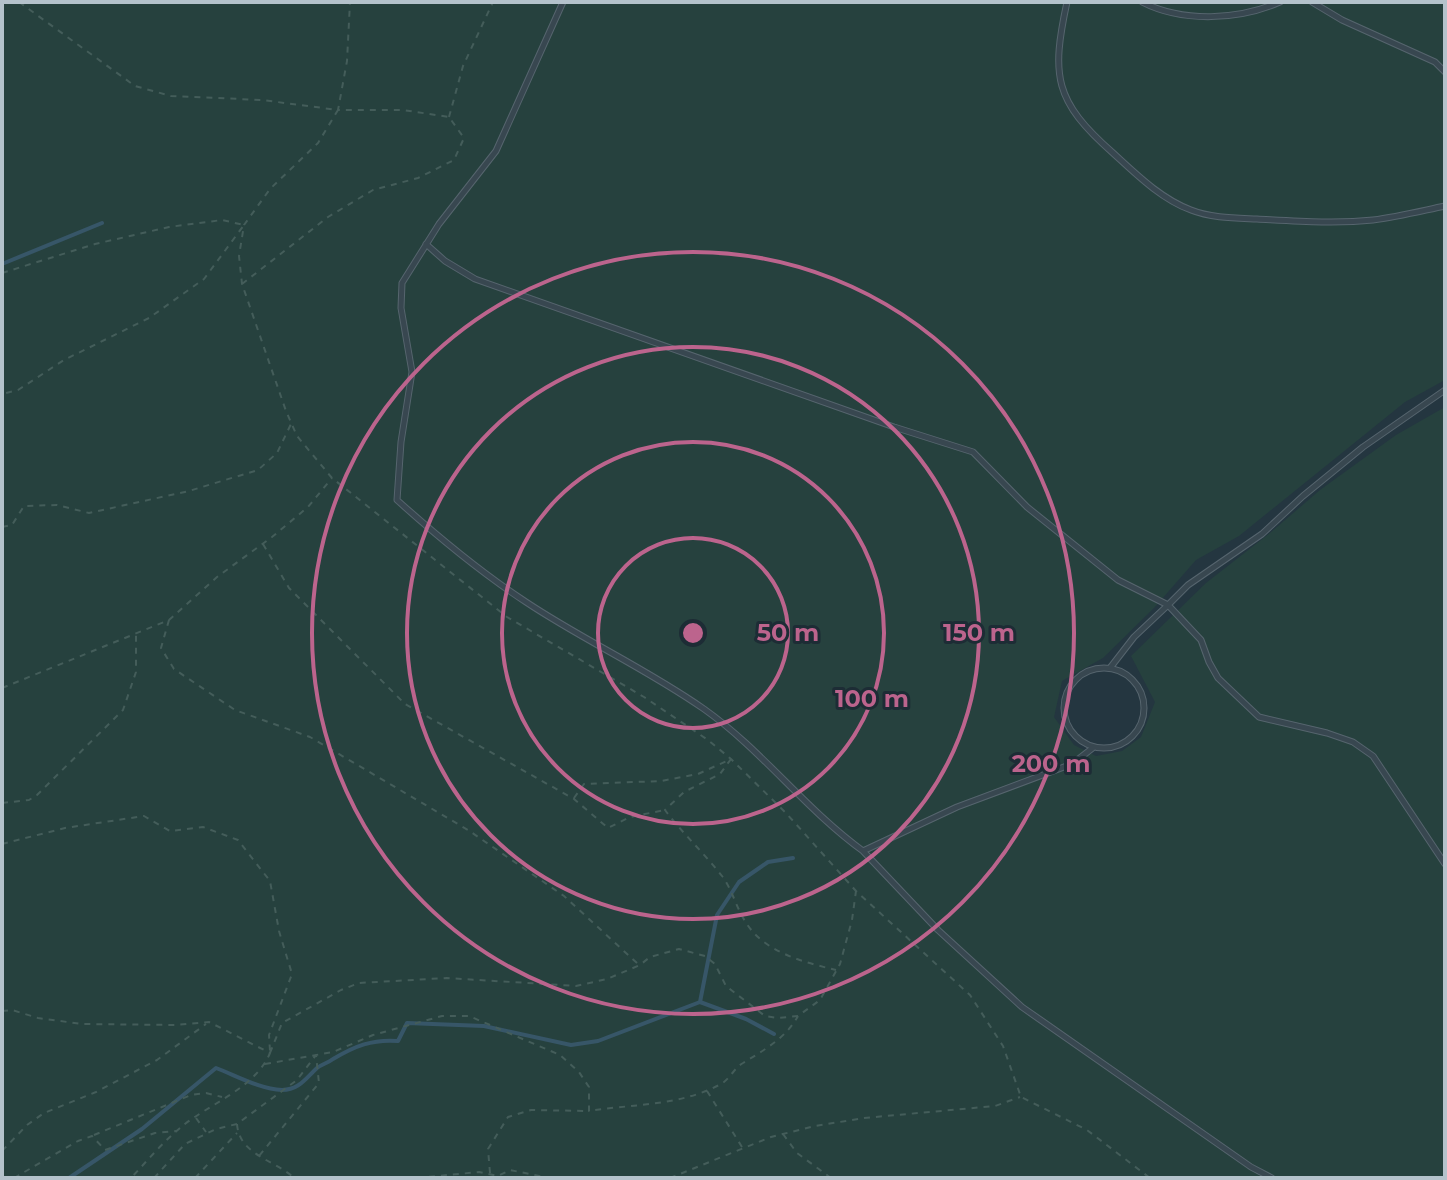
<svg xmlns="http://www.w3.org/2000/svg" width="1447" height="1180" font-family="Montserrat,sans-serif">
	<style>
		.green { fill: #26413e }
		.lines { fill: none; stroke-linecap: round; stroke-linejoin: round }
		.stream { stroke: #375668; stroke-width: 4 }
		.service-casing { stroke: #56656e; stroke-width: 7 }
		.path { stroke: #445d5a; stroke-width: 2; stroke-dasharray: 6 6; stroke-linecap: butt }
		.service { stroke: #384750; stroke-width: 5 }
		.ring { fill: none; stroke: #bc648d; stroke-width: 4 }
		.centre { fill: #bc648d; stroke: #1d2c35; stroke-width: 4 }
		.ring-label { font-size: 24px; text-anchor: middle; font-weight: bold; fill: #bc648d; stroke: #1d2c35; stroke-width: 6; stroke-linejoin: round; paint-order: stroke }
	</style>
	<rect width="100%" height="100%" fill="#243640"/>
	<!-- green -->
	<path class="green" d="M2 2H1445V380L1405 402 1239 536 1196 560 1154 608 1103 658 1062 681 1054 717 1074 745 1096 756 1122 751 1141 737 1155 702 1131 656 1206 583 1270 533 1320 490 1396 435 1445 407V1178H2Z"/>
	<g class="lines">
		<!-- stream -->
		<path class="stream" d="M2 264 102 223
			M700 1002 717 915 739 882 768 862 793 858
			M69 1178 142 1129 216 1068C237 1076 260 1089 282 1090 299 1090 306 1078 317 1068 322 1064 328 1063 333 1059 355 1046 372 1039 398 1041L407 1023 484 1026 571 1045 598 1041 700 1002 746 1019 774 1034"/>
		<!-- service casing -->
		<g class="service-casing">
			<path id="service" d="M563 2 496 151 439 224 402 283 401 308 412 372 401 442 397 500C437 536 480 572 526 602 583 640 647 669 704 709 762 750 805 809 863 851L957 807 1072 764 1094 747
				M1067 2C1051 76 1054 101 1113 153 1136 174 1161 199 1191 210 1211 218 1236 218 1257 219 1295 221 1335 224 1373 220 1397 217 1421 211 1445 206
				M1142 2C1183 23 1239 20 1280 2
				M1312 2 1342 20 1435 62 1445 72
				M426 244 445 261 475 279 894 427 973 452 1027 507 1118 580 1168 605 1134 637 1110 668
				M1445 390 1363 447 1303 496 1262 534 1188 585 1168 605 1201 640 1209 662 1218 678 1259 717 1327 733 1353 742 1373 756 1445 864
				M1064 708a40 40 0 1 1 80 0a40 40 0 1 1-80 0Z
				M863 851 938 930 1022 1007 1251 1167 1272 1178"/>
		</g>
		<!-- path -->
		<path class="path" d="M19 2 135 86 171 96 262 100 338 110 318 143 270 189 244 225 239 256 242 284 286 411 297 436 332 478 507 617 644 697 708 740 731 759 786 813 856 891 970 995 1003 1046 1021 1097 1087 1130 1150 1178
			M449 117 463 66 493 2
			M2 273 95 244 169 227 222 220 244 225 204 279 149 318 64 360 18 390 2 394
			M242 284 328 217 373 190 418 178 454 160 464 138 449 117 403 110H338L347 61 350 2
			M2 527 12 525 24 506 57 505 89 513 189 491 258 470 277 453 291 424
			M263 544 289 588 405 704 574 799 608 828 630 817 665 810
			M169 620 161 648 174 669 235 710 310 737 468 830 564 896 638 964
			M2 688 169 620 217 577 272 537 308 507 332 478
			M574 798 584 784 661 781 698 774 731 759 720 774 684 792 665 810C683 834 704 853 722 876 732 889 736 907 745 921 763 952 803 962 836 970
			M2 803 29 800 37 795 123 710 136 672V635
			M2 844 65 828 144 816 170 831 203 827 238 840 270 881 279 931 292 974 269 1035 270 1051
			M2 1011 12 1010 38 1018 82 1024 176 1025 209 1022 270 1053C255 1089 208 1104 180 1128 162 1143 147 1161 131 1178
			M270 1053 282 1023 341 990 359 983 447 978 576 986 607 979 640 965 650 957 679 949 705 956 715 964 726 986 765 1016 778 1018 798 1016 820 1000 840 964 852 920 856 891
			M265 1064 333 1052 373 1035 442 1016H469L560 1055 579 1072 589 1087V1111C632 1104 681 1106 721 1084 730 1079 734 1068 743 1063 764 1050 786 1038 798 1016
			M707 1091 742 1147
			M196 1118 206 1132
			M237 1124C239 1155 275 1160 294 1178
			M783 1134 797 1153 831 1178
			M94 1135 191 1095 206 1093 222 1097
			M2 1151 27 1125 44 1113 96 1092 157 1060 206 1024
			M490 1173 488 1149 508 1117 531 1110 587 1111
			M14 1178 78 1141 92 1136 105 1150 155 1133 176 1131
			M154 1178 185 1144 216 1129 237 1124 297 1080 316 1055 319 1083 259 1156
			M195 1178 237 1133
			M417 1178 479 1172 498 1176 510 1170 549 1178
			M670 1178 771 1137 815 1126 864 1118 995 1106 1020 1097"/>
		<!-- service -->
		<use href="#service" class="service"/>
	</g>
	<!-- distance rings -->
	<g class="ring">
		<circle cx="693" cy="633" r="95"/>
		<circle cx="693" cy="633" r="191"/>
		<circle cx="693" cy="633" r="286"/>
		<circle cx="693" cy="633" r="381"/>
	</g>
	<circle cx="693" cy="633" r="12" class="centre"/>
	<g class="ring-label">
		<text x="788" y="641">50 m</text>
		<text x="979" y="641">150 m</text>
		<text x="872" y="707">100 m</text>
		<text x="1051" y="772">200 m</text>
	</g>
	<!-- border -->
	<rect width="1447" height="1180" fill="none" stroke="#b4c2cb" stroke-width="8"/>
</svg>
